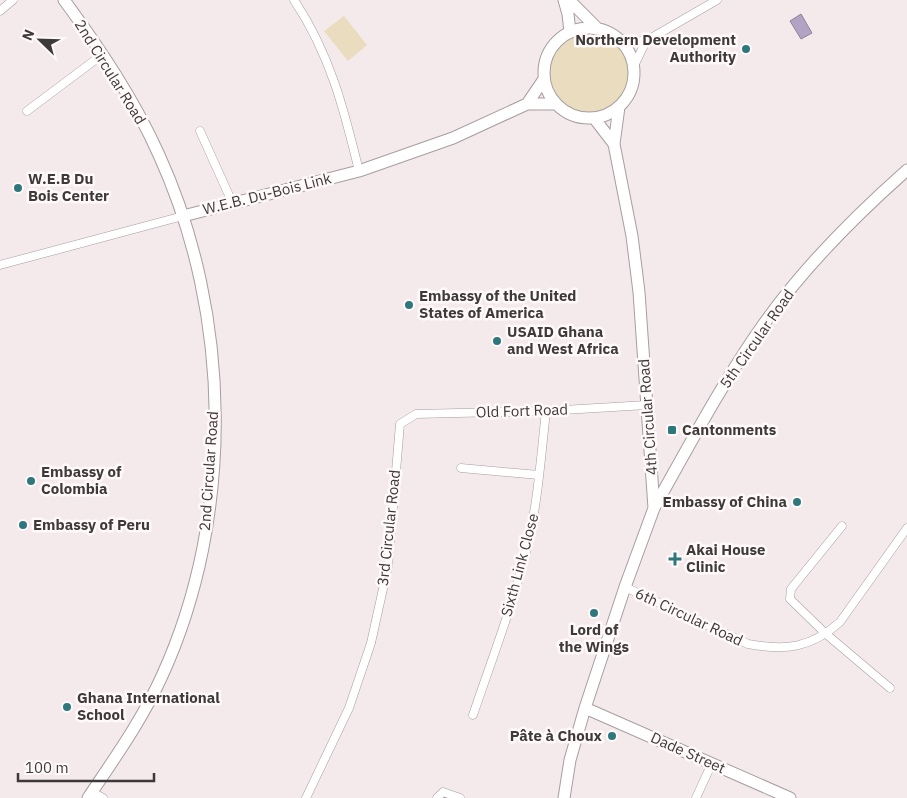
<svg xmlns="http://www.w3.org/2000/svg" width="907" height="798" font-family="'IBM Plex Sans',sans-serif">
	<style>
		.green { fill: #eadcbf }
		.water { fill: #b2a2c3; stroke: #8f839a }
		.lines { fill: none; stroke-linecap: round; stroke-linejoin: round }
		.street-casing { stroke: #a79e9e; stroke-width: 9 }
		.secondary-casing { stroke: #a79e9e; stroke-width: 13 }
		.street { stroke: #fff; stroke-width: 8 }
		.secondary { stroke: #fff; stroke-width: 11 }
		.poi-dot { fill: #2e777d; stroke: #fff9f9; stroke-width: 2 }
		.labels { text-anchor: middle; stroke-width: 5; stroke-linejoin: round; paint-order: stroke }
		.poi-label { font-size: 15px; font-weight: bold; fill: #3e3a3a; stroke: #fff9f9; text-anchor: start }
		.street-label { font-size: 15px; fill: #3e3a3a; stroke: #fff9f9 }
	</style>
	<rect width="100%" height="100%" fill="#f4eaeb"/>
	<!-- green -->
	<path class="green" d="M344 16 367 45 348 61 324 31Z
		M547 72a41 41 0 1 1 82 0a41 41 0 1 1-82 0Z"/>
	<!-- water -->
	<path class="water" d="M801 14 812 33 801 39 790 21Z"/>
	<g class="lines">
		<!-- street casing -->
		<g class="street-casing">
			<path id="street" d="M294 0C330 54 344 109 359 171
				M0 11 13 0
				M619 39 646 41 717 0
				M633 68 646 41
				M27 111 103 54
				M200 131 232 202
				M0 265 183 216
				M461 468 539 475
				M842 526 791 589 790 599 826 634 890 688
				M625 587 748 644C786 651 811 648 840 622L907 528
				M473 715C492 659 514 602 528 544 538 500 541 456 546 411
				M92 792 103 798
				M306 798 349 708 371 643 388 566 400 424 416 414 546 411 647 405
				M437 798 443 792 460 798
				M696 798 712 763"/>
		</g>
		<!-- secondary casing -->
		<g class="secondary-casing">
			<path id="secondary" d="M64 0C100 49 134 99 159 155 232 315 235 516 162 676 142 720 114 759 88 798
				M564 0 568 14 570 32
				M569 0 598 29
				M544 73a45 45 0 1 1 90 0a45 45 0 1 1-90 0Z
				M527 104 544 79
				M594 118 614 144
				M183 216 359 171 453 138 527 104H556
				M654 508C689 446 722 383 763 325 803 268 855 216 907 170
				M585 708 790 798
				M564 798 570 760 585 708 625 587 654 508 639 292 632 236 614 144 619 107"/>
		</g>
		<!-- street -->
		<use href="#street" class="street"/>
		<!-- secondary -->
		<use href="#secondary" class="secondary"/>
	</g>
	<!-- markers -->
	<g class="poi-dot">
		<circle cx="746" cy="49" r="5"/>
		<circle cx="18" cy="188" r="5"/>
		<circle cx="409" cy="305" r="5"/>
		<circle cx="497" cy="341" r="5"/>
		<rect x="667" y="425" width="10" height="10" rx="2.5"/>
		<circle cx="31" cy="481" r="5"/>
		<circle cx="797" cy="502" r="5"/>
		<circle cx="23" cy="525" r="5"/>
		<path d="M672.5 551.5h5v5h5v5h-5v5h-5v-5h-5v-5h5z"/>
		<circle cx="594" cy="613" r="5"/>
		<circle cx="67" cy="707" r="5"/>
		<circle cx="612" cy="736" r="5"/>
	</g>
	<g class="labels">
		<!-- poi labels -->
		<g class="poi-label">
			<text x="736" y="45" text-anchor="end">Northern Development<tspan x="736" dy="17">Authority</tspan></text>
			<text x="28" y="184">W.E.B Du<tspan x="28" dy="17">Bois Center</tspan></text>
			<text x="419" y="301">Embassy of the United<tspan x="419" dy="17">States of America</tspan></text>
			<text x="507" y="337">USAID Ghana<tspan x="507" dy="17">and West Africa</tspan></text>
			<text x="682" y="435">Cantonments</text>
			<text x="41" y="477">Embassy of<tspan x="41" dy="17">Colombia</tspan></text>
			<text x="787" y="507" text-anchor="end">Embassy of China</text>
			<text x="33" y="530">Embassy of Peru</text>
			<text x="686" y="555">Akai House<tspan x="686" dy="17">Clinic</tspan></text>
			<text x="594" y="635" text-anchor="middle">Lord of<tspan x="594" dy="17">the Wings</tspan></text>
			<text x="77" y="703">Ghana International<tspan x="77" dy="17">School</tspan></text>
			<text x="602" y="741" text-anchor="end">Pâte à Choux</text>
		</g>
		<!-- street labels -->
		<g class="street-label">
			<text transform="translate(110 72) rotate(58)" y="5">2nd Circular Road</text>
			<text transform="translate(267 194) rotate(-14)" y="5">W.E.B. Du-Bois Link</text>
			<text transform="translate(757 339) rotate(-55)" y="5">5th Circular Road</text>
			<text transform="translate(522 411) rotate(-2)" y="5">Old Fort Road</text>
			<text transform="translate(648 417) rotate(-94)" y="5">4th Circular Road</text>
			<text transform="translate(209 471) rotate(-86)" y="5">2nd Circular Road</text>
			<text transform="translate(389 528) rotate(-84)" y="5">3rd Circular Road</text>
			<text transform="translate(520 565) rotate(-75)" y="5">Sixth Link Close</text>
			<text transform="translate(689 617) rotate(25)" y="5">6th Circular Road</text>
			<text transform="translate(688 753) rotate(24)" y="5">Dade Street</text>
		</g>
	</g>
	<!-- north arrow -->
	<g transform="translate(40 40) rotate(293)" stroke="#fff9f9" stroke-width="4" paint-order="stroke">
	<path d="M0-4L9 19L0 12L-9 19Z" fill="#3e3a3a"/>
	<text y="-8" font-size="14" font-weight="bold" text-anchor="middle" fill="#3e3a3a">N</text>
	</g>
	<!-- scale -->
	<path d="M18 773v8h136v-8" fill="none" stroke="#3e3a3a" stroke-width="2.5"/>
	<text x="25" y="773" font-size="15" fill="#3e3a3a" stroke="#fff9f9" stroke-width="4" paint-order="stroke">100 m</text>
</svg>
